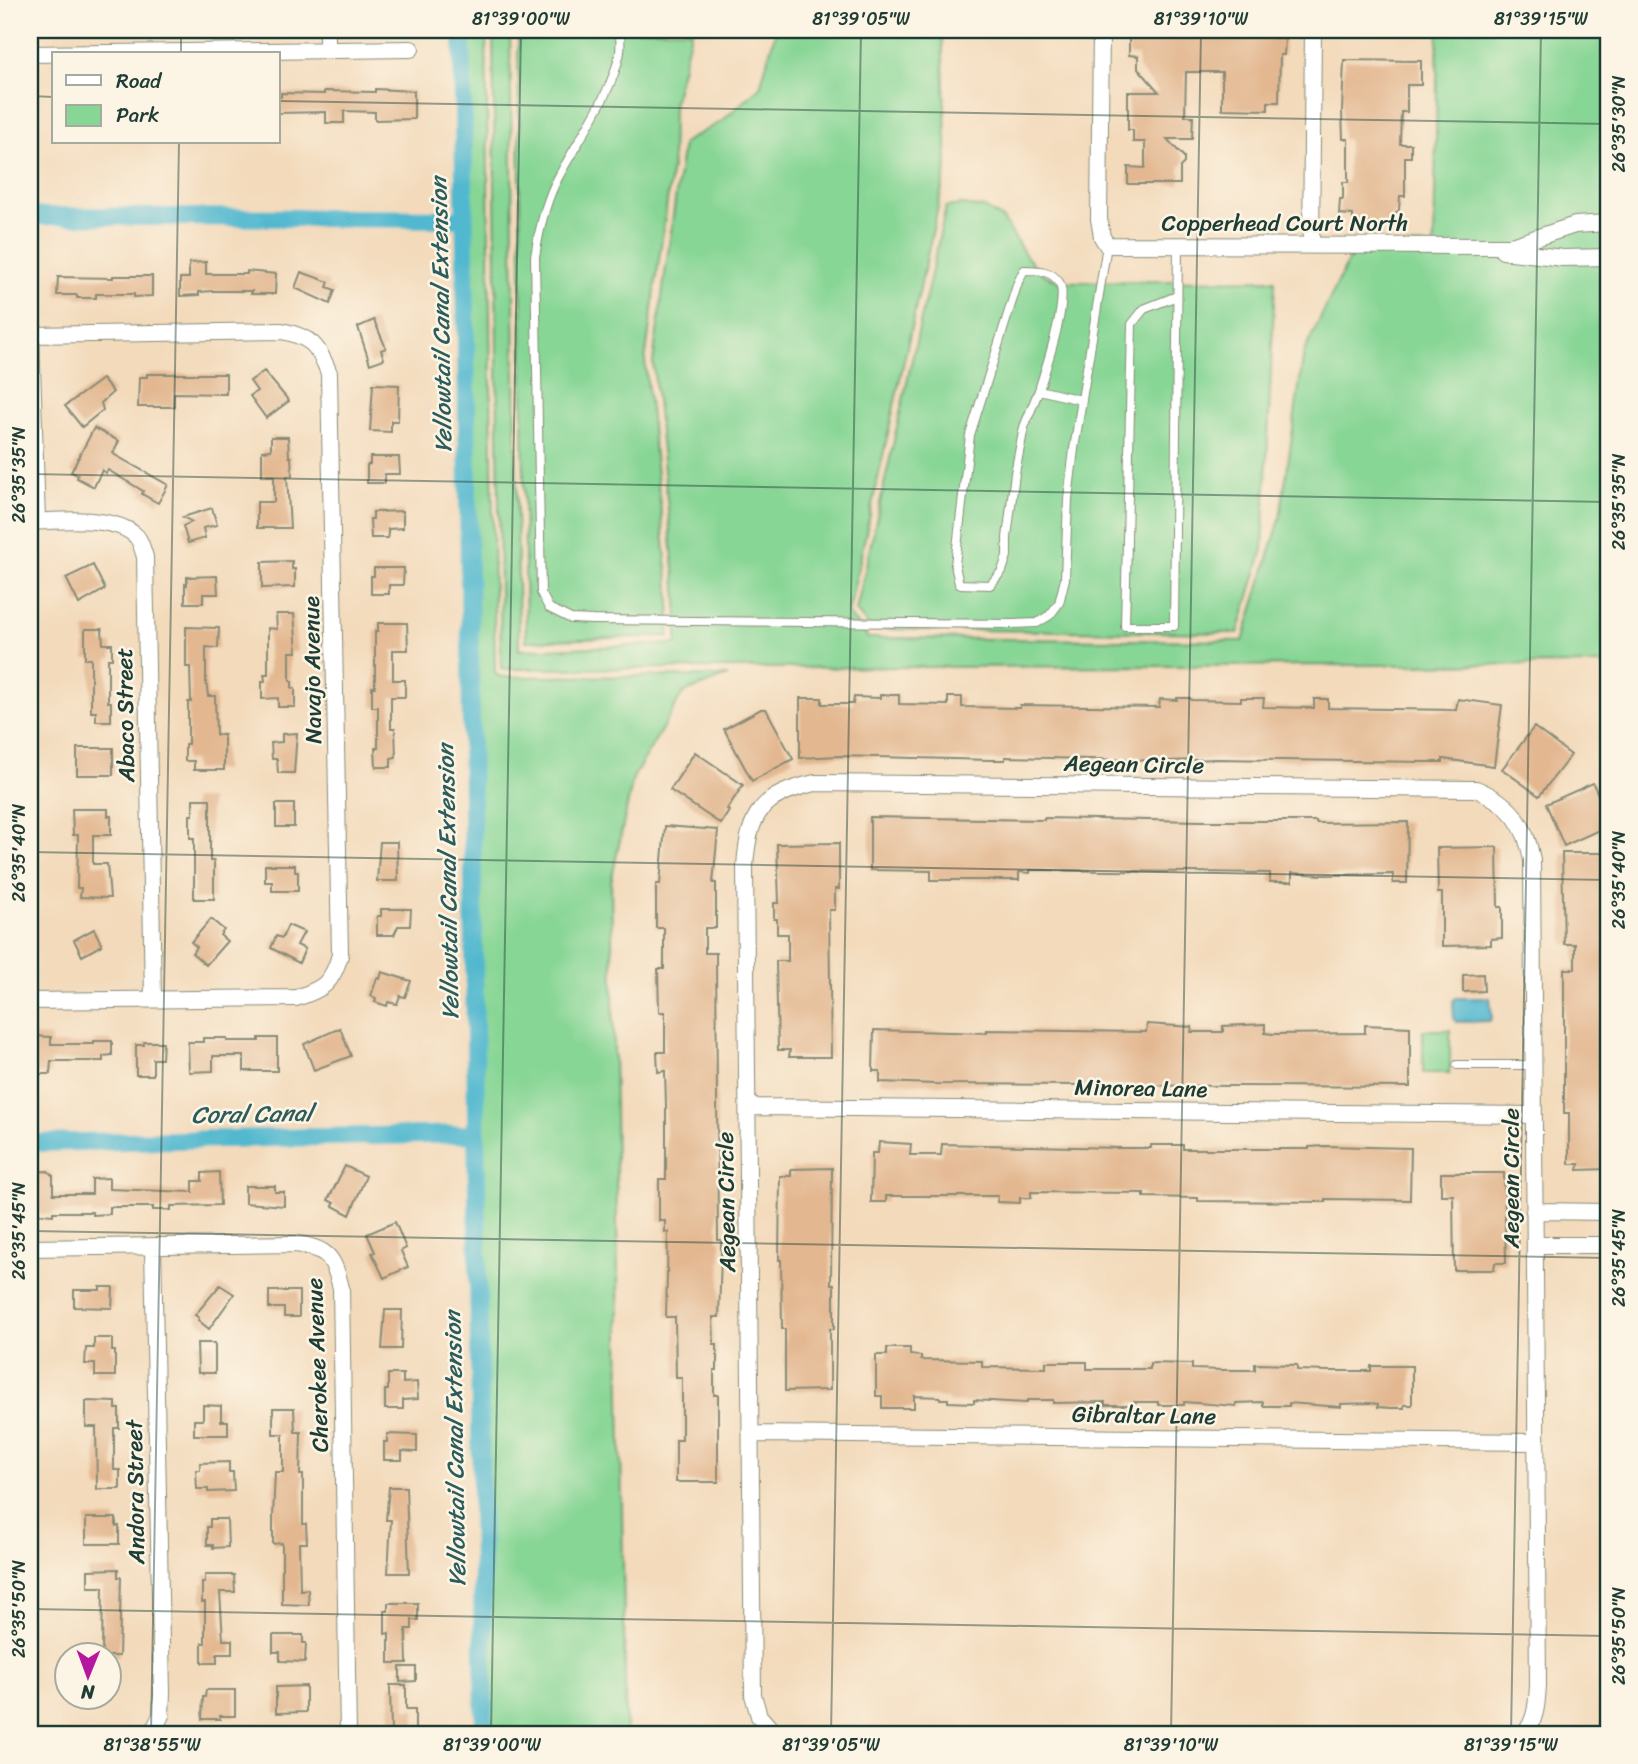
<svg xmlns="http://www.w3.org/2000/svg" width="1638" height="1764" font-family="Sriracha,sans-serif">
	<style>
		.green { fill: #87d695; stroke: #538a64; stroke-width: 2 }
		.water { fill: #51b8cf; stroke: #387a82; stroke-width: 2 }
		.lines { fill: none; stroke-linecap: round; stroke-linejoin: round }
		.canal { stroke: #51b8cf; stroke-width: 18 }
		.building { fill: #e3b891 }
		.service-casing { stroke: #898c78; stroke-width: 10 }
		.minor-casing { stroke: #898c78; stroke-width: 18 }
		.service { stroke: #fff; stroke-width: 8 }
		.minor { stroke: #fff; stroke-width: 16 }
		.ticks { fill: none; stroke: #1f3d34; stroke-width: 2; stroke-opacity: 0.45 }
		.labels { text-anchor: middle; stroke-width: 5; stroke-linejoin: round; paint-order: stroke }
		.street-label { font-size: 23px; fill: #1f3d34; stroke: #fcf5e5 }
		.water-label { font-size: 24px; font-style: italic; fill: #2c5c5b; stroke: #fcf5e5 }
		.neatline { fill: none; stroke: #1f3d34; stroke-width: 2.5 }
		.ticks-label { font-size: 18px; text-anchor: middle; fill: #1f3d34 }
	</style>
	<rect width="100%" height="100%" fill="#fcf5e5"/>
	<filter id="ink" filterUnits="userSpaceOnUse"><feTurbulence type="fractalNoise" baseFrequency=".0143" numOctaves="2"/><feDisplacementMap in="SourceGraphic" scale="14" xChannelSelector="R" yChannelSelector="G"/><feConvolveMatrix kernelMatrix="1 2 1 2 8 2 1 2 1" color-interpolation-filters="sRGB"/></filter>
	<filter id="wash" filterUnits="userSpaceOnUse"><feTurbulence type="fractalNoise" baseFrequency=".00686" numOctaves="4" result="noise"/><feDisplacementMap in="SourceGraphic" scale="28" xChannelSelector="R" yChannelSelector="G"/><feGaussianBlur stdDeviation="1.57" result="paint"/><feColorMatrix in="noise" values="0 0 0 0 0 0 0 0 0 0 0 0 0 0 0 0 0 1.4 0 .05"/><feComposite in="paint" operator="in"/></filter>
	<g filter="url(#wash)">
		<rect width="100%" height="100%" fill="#f3dabb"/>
		<!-- green -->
		<path class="green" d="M457 30H486L495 674 501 677 728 676 683 693 633 778 611 882 626 1734H479Z
			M493 30H510L519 650 677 644V598L653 362 683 143 722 121 760 87 776 30H942L947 166 848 614 868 638 1243 641 1280 519 1304 352 1356 245 1434 246 1438 30H1608V664L501 669Z
			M518 30H692L673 105 672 166 645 361 670 598 669 636 526 641Z
			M962 205 984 208 1003 219 1026 256 1041 273 1060 282 1275 280 1263 549 1238 633 871 629 856 611 946 207Z
			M1423 1030H1450V1073H1423Z"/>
		<!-- water -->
		<path class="water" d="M1456 998H1490L1492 1018 1490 1021 1456 1022 1454 1019 1453 1001Z"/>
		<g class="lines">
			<!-- canal -->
			<path class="canal" d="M462 30 484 1734
				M30 216 464 219
				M30 1143 476 1134"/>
		</g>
		<g id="blocks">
			<!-- building -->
			<path class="building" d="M1129 30H1272L1271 38H1285L1284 55H1280L1279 102H1268V110L1222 109V72H1186L1185 116H1193L1192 139H1167L1184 157V163L1180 167V184H1128V167L1145 168V142H1133V130H1128V92H1159L1138 68V56L1129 55Z
				M1344 60 1421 61V85H1407V112H1401L1400 144H1411V157H1405V196H1400L1399 210 1392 217V224L1353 223V215L1339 214 1340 199H1343V182H1348V139H1343L1342 111Z
				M375 89 414 91V119L375 120V112L344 111V123H326V112L278 113V97H281V93L324 94V91L375 92Z
				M206 262V274H247V271L276 274 275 294H251L252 291H214L199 292V295L180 296V278H189V263Z
				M301 272 329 282 327 287 335 290 330 304 295 288Z
				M113 276H152V296L134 297V294H96V298H77V295H57L58 277 113 278Z
				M374 320 386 348 381 350 384 359 370 364 358 327Z
				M264 371 289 401 266 418 250 396 257 391 250 381Z
				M147 374H226V394L174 393V407H138L139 377H147Z
				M102 379 113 392 101 403 103 410 82 427 65 406Z
				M373 384 399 385 398 421H391V432L370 431Z
				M94 428 119 441 113 453 115 455 168 485 158 503 142 494 143 491 108 470 106 473 102 470 94 487 77 478 78 475 71 472Z
				M271 437H288L289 457H291L292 476H287L290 528H257V502H274V476H262V451L271 450Z
				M370 457H399L400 474H385V483H367V465L370 464Z
				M212 508 217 525 203 528 205 538 188 543 183 526 192 522 183 517Z
				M403 511V528L388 529V538H371L370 519H373V512Z
				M292 561V569H295V587L262 588V562Z
				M93 565 105 589 79 604 66 578Z
				M374 568H404L403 585H389V594H371V576H374Z
				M217 576 218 594H203V603H185V584L187 585V577Z
				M276 614H294L297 652H290V681H292V688H295V707H278V698L262 699V681H265L264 674H268V628L277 629Z
				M378 623H407L408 650H393V680H405V697H391V728H395L396 757 391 758V767H376L375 748H378V707H372V687H375V631H378Z
				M186 627 219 628 218 648 206 647V681L208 696H215L216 735H224V770H194V761H185V744H188V702H191L190 667H186Z
				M85 629H102L103 644H112V659H108V702H111V721H96V712H91V659H85Z
				M880 695H899V704L948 705V697H962V707L1020 708V705L1159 707 1160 699 1177 700V698H1190L1191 700 1241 701V698H1264L1263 707 1314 708V699H1328V708L1456 710 1458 699 1502 705 1494 766 1443 759V762H1427L1216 759 1171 761 1005 757V760H990L839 756 800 758V698H822V704H853L854 697 880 698Z
				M761 709H766L793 759 752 781 724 729Z
				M1534 727 1571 755 1539 796 1502 769Z
				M297 733 294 773H278L277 759H272L271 743 282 742V734Z
				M77 748H113V775H77Z
				M695 752 743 785 727 809 729 811 721 824 670 790Z
				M1593 783 1602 804 1608 801V826L1564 846 1546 804Z
				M193 799H210V861H214V899H194V838H190V815H193Z
				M276 804H294V827H276Z
				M72 809H108V816H111V835H93V864H107L110 898 80 897 81 888H77L78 835H73Z
				M870 817 1044 820V818L1201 821H1316V823L1408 822 1407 883H1393V874L1322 875 1292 873V882H1270V873L1030 870V873L1019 872V880H931V871L870 870Z
				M665 826 718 830 713 883H716V928H705V953H716L718 1240H721V1255L719 1317H713L714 1344H717V1370H714V1395H718V1482H676V1440H682V1378H676L675 1317H666L668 1232H665V1221H659V1179H666V1106L665 1071 658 1072 657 1052H665V1012H659L658 969H664V928H656V884H660Z
				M380 842H397L398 881H377Z
				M839 843V889H835V910H829L831 1057H789L790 1050H778L776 961H788V934H777V919H774V903H779L777 844Z
				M1497 847 1498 907H1502V938L1491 939V945L1442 946V893H1438L1437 848Z
				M1562 853H1608V1169L1578 1170 1579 1164H1569V1113H1564V969H1575V944H1564Z
				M265 865H295V872H298V891H272V882H265Z
				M381 909H411L410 926H398L394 935H377V916H381Z
				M211 919 224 930 220 935 227 941 206 965 192 953 197 947 191 942Z
				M288 925 304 932 297 945 305 949 299 963 271 948 276 936 282 938Z
				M94 929 102 945 82 956 74 940Z
				M382 972 411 981 405 997 400 996 397 1004 388 1002 387 1006 375 1002 376 998 371 996 377 978 380 979Z
				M1483 974 1484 991 1463 992V975Z
				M1147 1024 1192 1027 1191 1032H1223V1026L1265 1024V1033L1273 1034 1365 1033V1025L1410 1027V1087L935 1084 880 1082V1071H873L874 1030 987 1033V1030L1146 1032Z
				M340 1028 351 1056 314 1070 304 1044Z
				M32 1036 51 1037V1044H94V1041H112V1055L103 1056V1061H51L50 1074H30V1044H32Z
				M203 1038H227V1041H259V1038H277V1071H244V1056H213V1071L189 1072 188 1042H203Z
				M144 1042H163L162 1059H153V1075H136V1045H144Z
				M879 1142 911 1144 910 1155H941L942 1144 1120 1148H1151V1145H1183V1149H1309V1147L1325 1146 1411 1148 1410 1200 1325 1199V1202L1198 1201V1198L1144 1197V1193L1031 1192V1198H1020V1203L997 1202 998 1196H886V1202H871L872 1153H878Z
				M345 1166 366 1176 350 1215 333 1206 334 1203 328 1200Z
				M832 1168 831 1284H834V1329H830V1390L785 1391V1329H782L781 1260H779L780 1176H791V1169Z
				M48 1171 53 1176V1194H92V1179L109 1178V1189L193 1192V1181H202V1173L219 1172 220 1205 171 1206V1210H153V1207H110V1214L92 1215V1212H53V1215L30 1213V1172Z
				M1441 1173H1504L1506 1263H1495L1494 1270H1454L1453 1195H1441Z
				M245 1186H275V1192H284V1206L245 1203Z
				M395 1222 406 1248 401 1251 408 1267 384 1278 372 1253 375 1252 367 1234Z
				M220 1285 234 1294 209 1329 198 1320 199 1318 195 1315Z
				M100 1287H113L112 1308 74 1307V1290H100Z
				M269 1291H299V1317H284V1308H269Z
				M385 1310H402L401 1349H382Z
				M94 1338H112V1351H115V1376H95V1364H85L86 1348H94Z
				M197 1343H215V1373H198Z
				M887 1348H910V1355L921 1356V1360L982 1361V1367L1046 1368V1362H1087V1369H1150V1363L1192 1364V1369L1223 1370H1255V1364L1297 1365V1370L1328 1371H1371V1366H1412V1405H1404V1408H1391L1378 1407V1404L1370 1403 1341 1404V1407L1289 1403V1406H1263V1402L1236 1403V1406L1184 1402V1405H1158V1402H1131V1405H1105V1402L1053 1403V1400H1027V1403L974 1400V1403L948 1402V1399H940V1397L914 1396V1408H882V1396H876V1355H887Z
				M388 1374H403V1383L417 1382 418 1399 403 1400V1409H385V1390H388Z
				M86 1401 116 1402V1409H119V1428H114V1470H120V1489H97L96 1427H86Z
				M203 1405 221 1406V1421H228V1435H194V1420H203Z
				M273 1408H294L295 1432H301L300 1475H303V1524H306L307 1543H299L300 1590 308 1589 309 1605 282 1604V1543L273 1544V1517L275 1472H283V1434H273Z
				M387 1434 417 1435V1452L402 1451V1460H384V1442H387Z
				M229 1462V1472H233L234 1491 208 1492V1489H197L196 1470H200V1463Z
				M389 1487H406L409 1573H388L391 1520H386Z
				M86 1518H116V1526H119V1544H86Z
				M210 1519H227L228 1547 213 1548V1545H207V1527H210Z
				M118 1569V1577H121L119 1656H102L103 1587H88V1570Z
				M205 1575H234L235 1592H220L223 1640H232V1654H217V1663H202V1643H205V1602H202V1583H205Z
				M388 1603H418V1620H412V1629H406L407 1663H389V1633L385 1634V1611H388Z
				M273 1635H303V1643H306L305 1662 280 1661V1652H273Z
				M400 1667H416V1681L400 1682Z
				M390 1685H406V1709H415V1734H391Z
				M306 1686V1712L276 1713V1687Z
				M206 1690H235V1716H220V1719H202L203 1697H205Z"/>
		</g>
	</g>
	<g filter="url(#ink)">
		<use href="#blocks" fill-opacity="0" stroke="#898c78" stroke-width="2"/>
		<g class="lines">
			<!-- service casing -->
			<g class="service-casing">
				<path id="service" d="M620 30C620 37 621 45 620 52 613 93 577 141 558 178 545 202 539 230 535 257L541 593 549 608 571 619 593 620 1013 624 1037 623 1050 615 1059 603 1065 579 1068 499 1074 449 1107 245
					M1177 296 1144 309 1132 324 1125 626H1174L1178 244
					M1039 390C1045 370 1070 299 1059 282 1051 270 1037 270 1024 270L1018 282 970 435 955 565 959 584 990 585 1002 571 1007 556V538L1015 473 1024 427 1039 390 1081 400
					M1457 1065H1533"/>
			</g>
			<!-- minor casing -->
			<g class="minor-casing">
				<path id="minor" d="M327 30V50
					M1101 30 1099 219 1102 237 1107 245 1511 246 1575 225 1608 223
					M30 54 411 49
					M1311 244 1313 30
					M1503 251 1563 258 1608 257
					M30 335 282 331C311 337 318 345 329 373L340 955C332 984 323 989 296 998L30 1001
					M31 335 37 521
					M30 522C58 520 117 515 137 537 141 542 143 551 145 557L153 998
					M748 1107 1534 1115
					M1534 1211 1608 1212
					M1535 1245H1608
					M30 1248 296 1244C328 1249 333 1256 341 1288L348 1734
					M751 1434 1536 1442
					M152 1734 161 1715 162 1693 153 1247
					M775 1734 759 1716 753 1695 745 866C749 812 762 795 815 783L1476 789C1510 803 1526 824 1532 860L1538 1685C1537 1703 1536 1721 1524 1734"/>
			</g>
			<!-- service -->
			<use href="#service" class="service"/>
			<!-- minor -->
			<use href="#minor" class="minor"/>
		</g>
	</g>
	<!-- ticks -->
	<path class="ticks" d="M181 54V30M30 96 54 97M278 101 1608 124M30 474 1608 502M30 852 1608 880M30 1231 1608 1258M30 1609 1608 1636M151 1734 179 142M491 1734 521 30M831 1734 861 30M1171 1734 1201 30M1511 1734 1541 30"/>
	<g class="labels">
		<!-- street labels -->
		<g class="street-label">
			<text x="1285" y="231">Copperhead Court North</text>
			<text transform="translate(312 670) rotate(-91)" y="8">Navajo Avenue</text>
			<text transform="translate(125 715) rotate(-91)" y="8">Abaco Street</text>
			<text transform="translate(1134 764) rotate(1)" y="8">Aegean Circle</text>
			<text transform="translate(1141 1088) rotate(1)" y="8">Minorea Lane</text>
			<text transform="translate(1511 1178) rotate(-90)" y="8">Aegean Circle</text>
			<text transform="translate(726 1202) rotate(-91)" y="8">Aegean Circle</text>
			<text transform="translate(317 1365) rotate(-92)" y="8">Cherokee Avenue</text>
			<text transform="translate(1144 1415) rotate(1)" y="8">Gibraltar Lane</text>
			<text transform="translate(135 1492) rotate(-91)" y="8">Andora Street</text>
		</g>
		<!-- water labels -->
		<g class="water-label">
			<text transform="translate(441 315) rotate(-91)" y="8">Yellowtail Canal Extension</text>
			<text transform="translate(448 882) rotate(-91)" y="8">Yellowtail Canal Extension</text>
			<text transform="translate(252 1114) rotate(-1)" y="8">Coral Canal</text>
			<text transform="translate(455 1449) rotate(-91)" y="8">Yellowtail Canal Extension</text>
		</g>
	</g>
	<!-- margin -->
	<rect width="1638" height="1764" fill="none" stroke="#fcf5e5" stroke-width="77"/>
	<!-- legend -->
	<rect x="52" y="52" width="228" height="91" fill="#fcf5e5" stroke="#a4ab9e" stroke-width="2"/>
	<rect x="66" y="75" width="35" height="10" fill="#ffffff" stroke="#a4ab9e" stroke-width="2"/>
	<text x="116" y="88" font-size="21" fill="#1f3d34">Road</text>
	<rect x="66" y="105" width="35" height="21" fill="#87d695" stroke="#a4ab9e" stroke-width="2"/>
	<text x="116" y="122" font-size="21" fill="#1f3d34">Park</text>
	<!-- north arrow -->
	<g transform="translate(88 1676) rotate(181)"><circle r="33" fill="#fcf5e5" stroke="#a4ab9e" stroke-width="2"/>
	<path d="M0-5L12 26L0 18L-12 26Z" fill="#b5179e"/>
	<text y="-10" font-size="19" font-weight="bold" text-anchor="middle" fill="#1f3d34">N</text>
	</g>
	<rect x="38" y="38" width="1562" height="1688" class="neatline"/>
	<g class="ticks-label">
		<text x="521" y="25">81°39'00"W</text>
		<text x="861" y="25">81°39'05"W</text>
		<text x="1201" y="25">81°39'10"W</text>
		<text x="1541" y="25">81°39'15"W</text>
		<text transform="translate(1619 124) rotate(-90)" y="6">26°35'30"N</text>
		<text transform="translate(19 475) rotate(-90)" y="6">26°35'35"N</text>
		<text transform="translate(1619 502) rotate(-90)" y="6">26°35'35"N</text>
		<text transform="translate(19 853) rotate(-90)" y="6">26°35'40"N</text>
		<text transform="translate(1619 880) rotate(-90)" y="6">26°35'40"N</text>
		<text transform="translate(19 1231) rotate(-90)" y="6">26°35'45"N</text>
		<text transform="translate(1619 1258) rotate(-90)" y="6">26°35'45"N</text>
		<text transform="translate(19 1609) rotate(-90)" y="6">26°35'50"N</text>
		<text transform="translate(1619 1636) rotate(-90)" y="6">26°35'50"N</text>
		<text x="152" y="1751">81°38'55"W</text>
		<text x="492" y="1751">81°39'00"W</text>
		<text x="831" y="1751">81°39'05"W</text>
		<text x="1171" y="1751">81°39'10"W</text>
		<text x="1511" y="1751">81°39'15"W</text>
	</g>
</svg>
